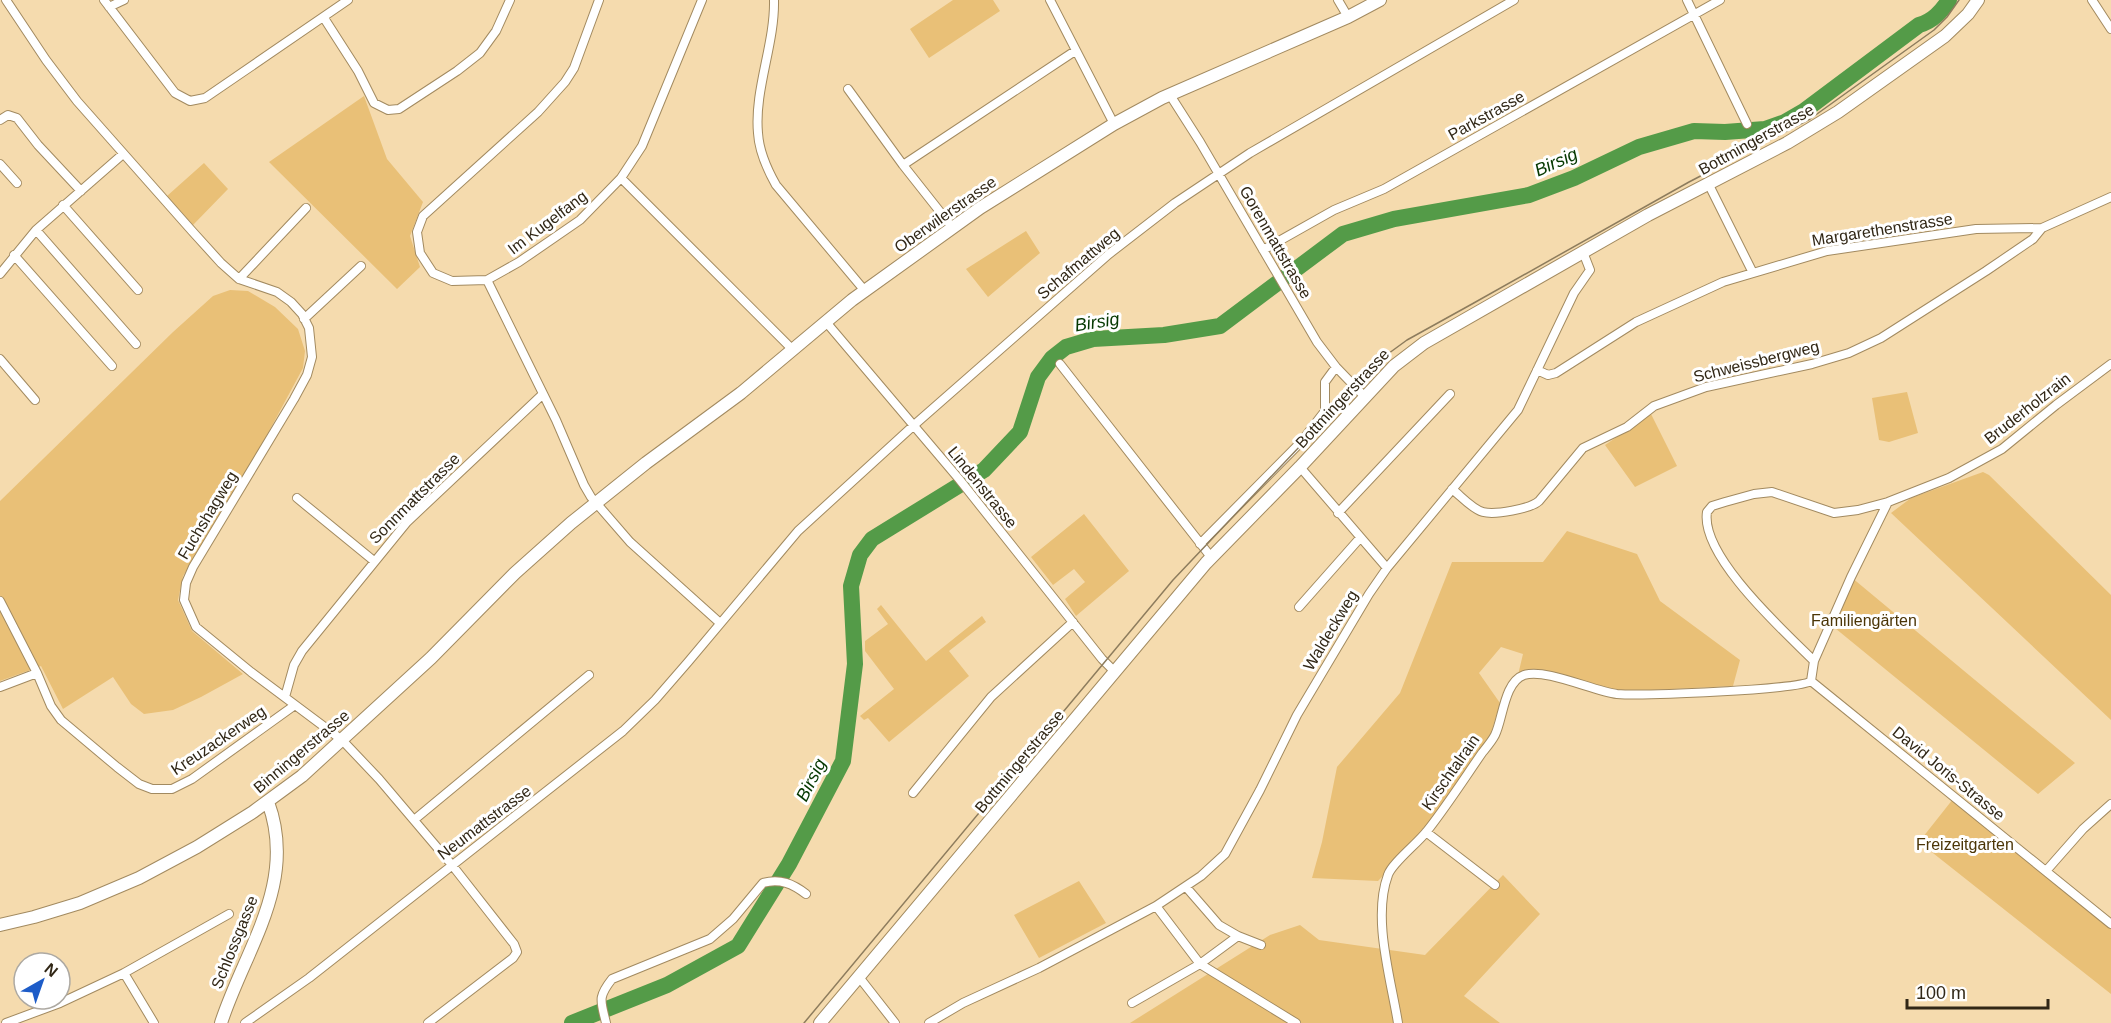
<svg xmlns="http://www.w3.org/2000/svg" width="2111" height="1023" font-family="Helvetica,sans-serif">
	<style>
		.green { fill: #e9c077 }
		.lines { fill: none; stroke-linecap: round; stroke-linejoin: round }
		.river { stroke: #549b48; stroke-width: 16 }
		.minor-casing { stroke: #a28a60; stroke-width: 10 }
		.secondary-casing { stroke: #a28a60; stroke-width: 14 }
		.minor { stroke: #fff; stroke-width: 8 }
		.secondary { stroke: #fff; stroke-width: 12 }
		.tram { stroke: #8d7c5d; stroke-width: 1.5 }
		.labels { text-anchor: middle; stroke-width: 6; stroke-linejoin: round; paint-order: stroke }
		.street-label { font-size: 16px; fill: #312716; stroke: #fff }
		.park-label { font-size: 16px; fill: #4b3506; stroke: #fff }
		.water-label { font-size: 18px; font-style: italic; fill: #053800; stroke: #fff }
	</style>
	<rect width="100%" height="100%" fill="#f5dbae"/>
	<!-- green -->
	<path class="green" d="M953 0H993L1000 11 929 58 910 29Z
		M364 96 387 159 423 202 410 236 420 267 397 289 269 162Z
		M204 163 228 189 193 225 167 196Z
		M1026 231 1040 253 988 297 966 269Z
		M230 290 248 291 275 307 298 329 305 351 303 368 260 448 183 576 178 600 192 631 243 674 201 697 173 710 144 714 131 704 113 677 63 709 41 666 0 681V501L173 332 213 296Z
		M1907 392 1918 433 1889 442 1879 440 1872 398Z
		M1651 414 1677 466 1635 487 1605 445Z
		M1983 472 1989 475 2111 595V720L1891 513 1911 498Z
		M1084 514 1129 571 1076 616 1065 599 1085 582 1074 569 1053 585 1031 557Z
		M1567 531 1637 554 1660 601 1740 660 1733 686 1613 692 1535 672 1518 675 1523 654 1501 647 1479 673 1500 703 1488 743 1430 827 1378 881 1312 878 1322 842 1337 767 1400 693 1452 562H1543Z
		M1851 577 2075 763 2038 794 1830 624Z
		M881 605 926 661 982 616 986 622 949 651 969 676 889 742 868 718 864 720 860 716 894 689 865 651V641L888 624 877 609Z
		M1953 799 2111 928V994L1919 842Z
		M1503 875 1540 914 1464 996 1500 1023H1130L1270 935 1300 925 1319 940 1425 955Z
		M1079 881 1106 923 1039 958 1014 915Z"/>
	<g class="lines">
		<!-- river -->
		<path class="river" d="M572 1023 667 985 738 946 789 864 843 761 855 664 851 586 860 555 872 539 984 470 1020 432 1038 377 1052 358 1066 347 1093 339 1164 335 1220 326 1343 234 1394 219 1529 195 1574 178 1639 147 1694 131 1725 132 1765 129 1785 122 1804 111 1919 25C1933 21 1941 12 1949 0"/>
		<!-- minor casing -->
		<g class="minor-casing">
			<path id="minor" d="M6 0 46 60 77 101 192 231 221 263 239 279 277 292 291 302 302 314 309 328 312 357 307 375 294 399 193 567 186 583 184 600 196 627 251 672 342 740 379 779 452 865 514 944 517 952 513 958 428 1023
				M104 0 175 93 190 101 205 98 348 0
				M599 0 574 68 565 82 538 112 423 216 417 232 420 253 433 273 452 281 487 280 519 262 580 220 621 178 642 146 702 0
				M774 0C775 44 754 90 758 133 759 151 767 169 776 185L865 291
				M1050 0 1114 124
				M1338 0 1348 17
				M1687 0 1747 124
				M2092 0 2111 29
				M109 7 124 0
				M324 18 358 71 374 103 388 110 399 109 457 71 480 53 496 31 510 0
				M848 89 903 165 952 227
				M1170 95 1200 142 1317 342 1336 367 1365 397
				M0 120 8 115 17 118 38 145 81 191
				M0 164 17 183
				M903 165 1075 51
				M621 178 793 350
				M1708 183 1753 273
				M63 205 138 290
				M36 230 136 344
				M1263 250 1334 210 1384 189 1720 0
				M14 255 112 366
				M0 274 36 230 123 154
				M239 279 306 208
				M487 280 556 420 584 485 591 497 630 542 720 623
				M304 319 361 266
				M826 322 959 479 1102 659 1115 672
				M0 359 35 400
				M1060 364 1211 557
				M1537 370 1548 375 1556 373 1636 322 1723 282 1827 251 1976 229 2042 228 2111 197
				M1300 467 1387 568
				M1452 489C1461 496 1472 509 1483 512 1495 515 1530 509 1539 501L1583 448 1627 427 1654 406 1706 387 1812 364 1849 353 1881 338 1986 271 2033 239 2042 228
				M297 498 374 561
				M1338 513 1450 394
				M1200 544 1301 442 1325 411V382L1336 367
				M0 601 37 673 51 706 61 720 117 767 139 784 152 789H172L192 779 295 705
				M1299 607 1360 538
				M1814 661C1785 632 1700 556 1707 512L1712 506 1725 502 1754 494 1772 492 1834 513 1858 510 1888 502
				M1811 681 1814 661 1851 577 1888 502 1949 478 2002 449 2056 405 2111 364
				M1811 681 2111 924
				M0 687 37 673
				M285 697 294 665 302 651 407 522 543 394
				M913 793 991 697 1073 622
				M414 820 589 675
				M1426 832 1495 885
				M2046 871 2083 829 2111 804
				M1186 887 1219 925 1238 936 1261 945
				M1156 906 1200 964 1296 1023
				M124 973 154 1023
				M859 977 895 1023
				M1132 1003 1200 964 1238 936
				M6 1023 60 1003 124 973 229 914
				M245 1023 309 978 623 731 655 700 688 662 798 531 913 426 1109 254 1175 203 1250 153 1514 0
				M606 1023C601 1001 597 998 612 979L710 939 733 919 763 883C780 878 793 884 806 894
				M929 1023 963 1003 1039 968 1156 906 1201 876 1225 854 1260 790 1297 715 1369 594 1387 568 1518 410 1574 293 1590 270 1583 252
				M1398 1023C1391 979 1372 918 1388 875 1392 863 1418 843 1427 831 1446 807 1464 779 1482 753 1486 748 1492 741 1495 735 1503 719 1504 682 1524 675 1546 668 1593 691 1617 694 1639 696 1800 690 1811 681"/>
		</g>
		<!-- secondary casing -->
		<g class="secondary-casing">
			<path id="secondary" d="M0 925 34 917 80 903 139 878 197 847 253 812 302 776 431 658 515 573 571 523 646 463 741 393 852 300 980 208 1114 124 1162 98 1348 17 1380 0
				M221 1023C245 949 298 883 268 802
				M820 1023 1206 563 1300 467 1394 366 1424 343 1648 215 1787 143 1838 112 1945 36 1968 14 1978 0"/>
		</g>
		<!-- minor -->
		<use href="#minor" class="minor"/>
		<!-- secondary -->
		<use href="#secondary" class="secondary"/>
		<!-- tram -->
		<path class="tram" d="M804 1023 1173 580 1320 425 1342 396 1370 367 1407 340 1472 304 1689 182 1810 119 1934 30 1947 17 1959 0"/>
	</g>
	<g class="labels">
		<!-- street labels -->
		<g class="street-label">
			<text transform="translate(1486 115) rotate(-29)" y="6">Parkstrasse</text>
			<text transform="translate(1756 139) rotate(-29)" y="6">Bottmingerstrasse</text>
			<text transform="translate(945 214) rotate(-35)" y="6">Oberwilerstrasse</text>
			<text transform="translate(547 222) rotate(-37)" y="6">Im Kugelfang</text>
			<text transform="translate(1882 229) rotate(-9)" y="6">Margarethenstrasse</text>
			<text transform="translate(1276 242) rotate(60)" y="6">Gorenmattstrasse</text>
			<text transform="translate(1078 263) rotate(-40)" y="6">Schafmattweg</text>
			<text transform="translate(1756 361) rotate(-14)" y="6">Schweissbergweg</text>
			<text transform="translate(1342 398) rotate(-47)" y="6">Bottmingerstrasse</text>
			<text transform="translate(2027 408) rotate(-38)" y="6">Bruderholzrain</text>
			<text transform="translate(983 487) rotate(51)" y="6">Lindenstrasse</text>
			<text transform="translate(414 498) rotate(-45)" y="6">Sonnmattstrasse</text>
			<text transform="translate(207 515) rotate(-59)" y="6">Fuchshagweg</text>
			<text transform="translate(1330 630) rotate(-59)" y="6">Waldeckweg</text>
			<text transform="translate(218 740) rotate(-34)" y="6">Kreuzackerweg</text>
			<text transform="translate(301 751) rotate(-40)" y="6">Binningerstrasse</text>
			<text transform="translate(1019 761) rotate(-50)" y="6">Bottmingerstrasse</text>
			<text transform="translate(1450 772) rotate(-55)" y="6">Kirschtalrain</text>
			<text transform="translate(1949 773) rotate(39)" y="6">David Joris-Strasse</text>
			<text transform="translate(484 822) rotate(-37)" y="6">Neumattstrasse</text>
			<text transform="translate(234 942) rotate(-68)" y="6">Schlossgasse</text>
		</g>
		<!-- park labels -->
		<g class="park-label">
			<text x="1864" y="626">Familiengärten</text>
			<text x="1965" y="850">Freizeitgarten</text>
		</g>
		<!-- water labels -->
		<g class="water-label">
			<text transform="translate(1556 162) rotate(-24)" y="6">Birsig</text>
			<text transform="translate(1097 322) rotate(-9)" y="6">Birsig</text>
			<text transform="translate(811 780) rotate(-63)" y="6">Birsig</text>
		</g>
	</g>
	<!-- north arrow -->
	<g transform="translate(42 981) rotate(40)"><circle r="28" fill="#ffffff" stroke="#ada9a2" stroke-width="1.5"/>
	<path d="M0-4.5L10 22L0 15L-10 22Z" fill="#1d5cc8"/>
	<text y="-9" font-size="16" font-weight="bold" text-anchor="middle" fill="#312716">N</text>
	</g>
	<!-- scale -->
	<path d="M1907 999v9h141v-9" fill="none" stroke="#312716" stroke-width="3"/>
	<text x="1916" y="999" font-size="18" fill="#312716" stroke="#ffffff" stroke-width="4.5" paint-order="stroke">100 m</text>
</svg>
